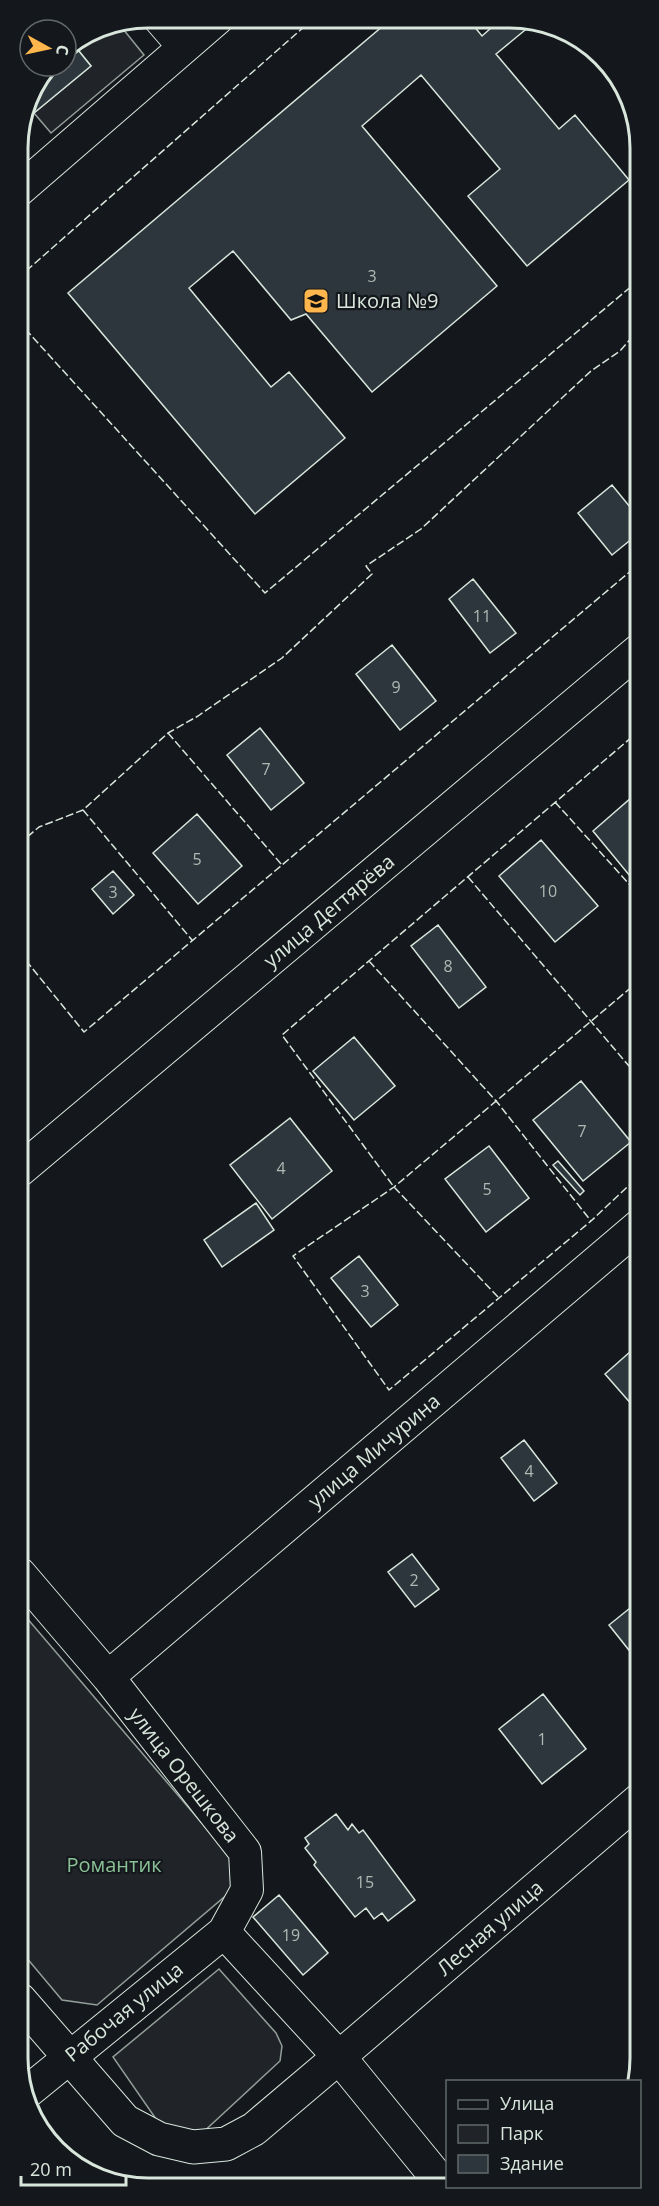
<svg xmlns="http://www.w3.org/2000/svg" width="659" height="2206" font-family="'Open Sans',sans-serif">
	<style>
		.green { fill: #202428; stroke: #939e99; stroke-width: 1.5 }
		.building { fill: #2c363c; stroke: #d8e6dc; stroke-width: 1.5 }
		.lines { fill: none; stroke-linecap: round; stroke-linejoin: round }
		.street-casing { stroke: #d8e6dc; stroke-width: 34 }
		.secondary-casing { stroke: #d8e6dc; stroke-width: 35 }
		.street { stroke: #14181c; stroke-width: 32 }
		.secondary { stroke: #14181c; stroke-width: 33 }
		.fence { stroke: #d8e6dc; stroke-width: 1.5; stroke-dasharray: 8 3; stroke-linecap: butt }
		.labels { text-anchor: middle; stroke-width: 4.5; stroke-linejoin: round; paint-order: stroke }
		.number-label { font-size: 16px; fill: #adbab4 }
		.poi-label { font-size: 20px; fill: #d8e6dc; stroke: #14181c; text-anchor: start }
		.street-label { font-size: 20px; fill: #d8e6dc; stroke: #14181c }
		.park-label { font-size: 20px; fill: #8ac095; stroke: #14181c }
		.rim { fill: none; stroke: #d8e6dc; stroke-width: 3 }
	</style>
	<rect width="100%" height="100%" fill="#14181c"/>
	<!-- green -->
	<path class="green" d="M119 24 144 55 51 133 34 113 91 66 74 45 99 28Z
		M20 1610 235 1862 230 1892 97 2005 62 2000 20 1950Z
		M219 1969 276 2033 282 2046 280 2061 200 2135 165 2132 113 2057Z"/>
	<!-- building -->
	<path class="building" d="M390 20H469L482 36 500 20 536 21 496 54 559 129 575 115 629 180 527 266 468 196 500 169 421 75 362 126 497 286 372 392 306 314 291 320 233 251 189 288 271 387 289 372 345 438 255 514 68 293Z
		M74 45 91 66 34 113 27 104 28 98 50 66H66V50Z
		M612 485 639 518V533L612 555 578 513Z
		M473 579 516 633 490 653 449 599Z
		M392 645 436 701 400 730 356 674Z
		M260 728 304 783 271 810 227 755Z
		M639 791V887L593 831Z
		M197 814 242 866 198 904 153 853Z
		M541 840 598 906 555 942 499 876Z
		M113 871 134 895 113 914 92 889Z
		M438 925 486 987 459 1008 411 946Z
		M354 1037 395 1086 354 1120 313 1071Z
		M581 1081 631 1142 583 1181 533 1120Z
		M290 1118 332 1171 272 1219 230 1165Z
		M489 1146 529 1198 486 1232 445 1179Z
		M558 1161 584 1191 580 1195 553 1165Z
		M256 1203 274 1230 222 1267 204 1240Z
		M359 1256 398 1305 371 1327 331 1278Z
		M631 1351 640 1362V1414L605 1374Z
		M524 1440 557 1483 534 1501 501 1458Z
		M412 1554 439 1589 415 1607 388 1572Z
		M640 1600V1664L609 1625Z
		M543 1694 586 1749 542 1784 499 1729Z
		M336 1814 348 1830 352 1824 359 1833 363 1830 415 1900 388 1921 382 1913 374 1919 366 1908 355 1917 314 1865 316 1862 305 1848 309 1844 305 1838Z
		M279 1895 328 1953 303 1975 253 1917Z"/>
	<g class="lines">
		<!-- street casing -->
		<g class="street-casing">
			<path id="street" d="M159 18 184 47
				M18 191 218 18
				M19 1171 639 650
				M20 1574 108 1677 245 1852 247 1890 224 1932 26 2093
				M108 1677 640 1225
				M224 1932 339 2057 640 1799"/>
		</g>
		<!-- secondary casing -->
		<g class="secondary-casing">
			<path id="secondary" d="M20 2000 125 2121 159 2139 193 2147 226 2144 254 2129 339 2057 444 2186"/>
		</g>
		<!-- street -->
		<use href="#street" class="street"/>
		<!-- secondary -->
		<use href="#secondary" class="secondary"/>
		<!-- fence -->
		<path class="fence" d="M18 278 313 19
			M18 321 265 593 639 280
			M168 733 282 865
			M555 802 639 895
			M83 810 192 940
			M19 844 39 827 83 810 168 733 198 716 282 658 372 574 366 566 421 529 591 371 620 351 639 329
			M468 877 640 1079
			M19 952 84 1032 639 564
			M369 961 497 1102 591 1221
			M640 980 394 1187 293 1256 389 1390 591 1221 640 1175
			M498 1297 394 1187 282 1035 639 731"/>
	</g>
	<!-- icons -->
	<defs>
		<g id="school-square" transform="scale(1.35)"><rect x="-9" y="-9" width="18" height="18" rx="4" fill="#ffb74d" stroke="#14181c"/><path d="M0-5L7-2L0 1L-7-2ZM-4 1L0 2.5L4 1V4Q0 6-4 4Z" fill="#111"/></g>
	</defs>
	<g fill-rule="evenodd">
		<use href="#school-square" x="316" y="301"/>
	</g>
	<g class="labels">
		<!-- number labels -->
		<g class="number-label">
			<text x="372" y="282">3</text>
			<text x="482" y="622">11</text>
			<text x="396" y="693">9</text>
			<text x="266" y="775">7</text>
			<text x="197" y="865">5</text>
			<text x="548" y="897">10</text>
			<text x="113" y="898">3</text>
			<text x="448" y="972">8</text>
			<text x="582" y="1137">7</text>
			<text x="281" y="1174">4</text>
			<text x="487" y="1195">5</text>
			<text x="365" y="1297">3</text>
			<text x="529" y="1477">4</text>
			<text x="414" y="1586">2</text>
			<text x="542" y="1745">1</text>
			<text x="365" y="1888">15</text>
			<text x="291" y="1941">19</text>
		</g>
		<!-- poi labels -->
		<g class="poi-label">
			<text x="336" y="308">Школа №9</text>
		</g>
		<!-- street labels -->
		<g class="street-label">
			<text transform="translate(329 911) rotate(-40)" y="7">улица Дегтярёва</text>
			<text transform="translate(374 1451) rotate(-40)" y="7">улица Мичурина</text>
			<text transform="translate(184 1775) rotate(52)" y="7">улица Орешкова</text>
			<text transform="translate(490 1928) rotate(-41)" y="7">Лесная улица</text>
			<text transform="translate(124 2012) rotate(-39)" y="7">Рабочая улица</text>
		</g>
		<!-- park labels -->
		<g class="park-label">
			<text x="114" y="1872">Романтик</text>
		</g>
	</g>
	<!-- crop -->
	<path d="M0 0H659V2206H0ZM148 28H510A120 120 0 0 1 630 148V2058A120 120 0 0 1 510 2178H148A120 120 0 0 1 28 2058V148A120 120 0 0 1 148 28Z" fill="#14181c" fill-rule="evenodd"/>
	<path class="rim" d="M148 28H510A120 120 0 0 1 630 148V2058A120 120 0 0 1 510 2178H148A120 120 0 0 1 28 2058V148A120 120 0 0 1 148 28Z"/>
	<!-- legend -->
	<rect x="446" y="2080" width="195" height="108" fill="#14181c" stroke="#626a69" stroke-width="1.5"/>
	<rect x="458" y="2100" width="30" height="9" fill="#14181c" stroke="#626a69" stroke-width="1.5"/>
	<text x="500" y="2110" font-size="18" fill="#d8e6dc">Улица</text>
	<rect x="458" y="2125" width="30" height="18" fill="#202428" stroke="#626a69" stroke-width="1.5"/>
	<text x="500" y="2140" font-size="18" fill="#d8e6dc">Парк</text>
	<rect x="458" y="2155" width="30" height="18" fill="#2c363c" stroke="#626a69" stroke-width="1.5"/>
	<text x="500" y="2170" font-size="18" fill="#d8e6dc">Здание</text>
	<!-- north arrow -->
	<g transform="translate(48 48) rotate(98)"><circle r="28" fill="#14181c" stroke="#626a69" stroke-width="1.5"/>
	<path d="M0-4.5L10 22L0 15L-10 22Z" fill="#ffb74d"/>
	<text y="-9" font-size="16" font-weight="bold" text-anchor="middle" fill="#d8e6dc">С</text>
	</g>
	<!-- scale -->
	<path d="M21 2176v9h105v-9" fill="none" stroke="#d8e6dc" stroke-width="3"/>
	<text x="30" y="2176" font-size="18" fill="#d8e6dc" stroke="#14181c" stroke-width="4.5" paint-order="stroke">20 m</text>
</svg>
